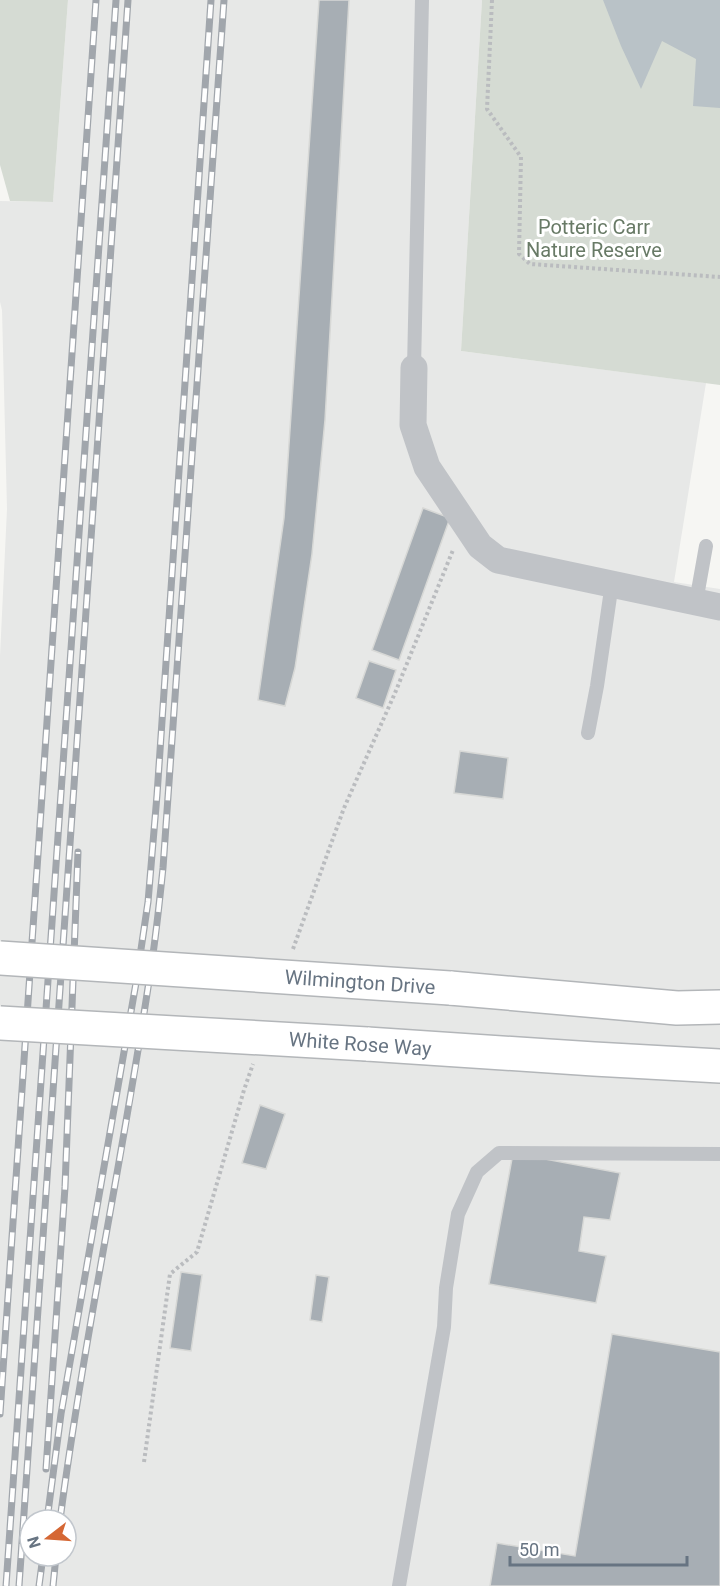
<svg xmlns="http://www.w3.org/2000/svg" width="720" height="1586" font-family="Roboto,sans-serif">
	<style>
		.built { fill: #e7e8e7; fill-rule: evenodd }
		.green { fill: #d5dbd3 }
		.water { fill: #b9c2c7 }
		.building { fill: #a7aeb4; stroke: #d7d8d6; stroke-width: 1.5 }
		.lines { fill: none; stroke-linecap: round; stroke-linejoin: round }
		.trunk-casing { stroke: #b3b6b9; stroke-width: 36 }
		.path { stroke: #babcbf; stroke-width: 4; stroke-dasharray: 3 3; stroke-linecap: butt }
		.service { stroke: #c0c3c7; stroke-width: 14 }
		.minor { stroke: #c0c3c7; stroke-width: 27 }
		.trunk { stroke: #fff; stroke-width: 33 }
		.rail-casing { stroke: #a1a6ac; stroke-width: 7 }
		.rail { stroke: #fff; stroke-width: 4.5; stroke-dasharray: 14; stroke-linecap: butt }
		.trunk-bridge-casing { stroke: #b3b6b9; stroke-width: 36; stroke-linecap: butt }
		.trunk-bridge { stroke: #fff; stroke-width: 33 }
		.labels { text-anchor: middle; stroke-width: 6; stroke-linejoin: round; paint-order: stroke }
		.park-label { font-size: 20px; fill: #687a66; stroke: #fff }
		.street-label { font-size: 20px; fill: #677482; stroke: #fff }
	</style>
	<rect width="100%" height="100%" fill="#f6f6f3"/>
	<!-- built -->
	<path class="built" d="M68 0H482L461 351 706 383 674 582 720 589V1586H0V656L7 509 2 310 0 302V201L53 202ZM30 1520H66V1556H30Z"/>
	<!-- green -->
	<path class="green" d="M0 0H68L53 202 10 201 0 165Z
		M482 0H720V385L461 351Z"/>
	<!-- water -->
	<path class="water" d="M603 0H720V108L693 106 696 59 662 41 641 89 621 46Z"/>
	<!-- building -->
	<path class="building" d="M319 0H349L325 420 312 554 295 668 285 706 258 700 284 518Z
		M423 508 450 518 399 660 372 650Z
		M369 661 396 670 383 708 356 698Z
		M460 751 508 758 503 799 454 793Z
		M260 1105 285 1114 266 1169 242 1163Z
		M513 1153 620 1173 610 1220 584 1217 579 1251 606 1256 596 1303 489 1284Z
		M181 1272 202 1275 191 1351 170 1348Z
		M316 1275 329 1277 322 1322 310 1320Z
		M612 1334 720 1352V1586H490L497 1543 575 1556Z"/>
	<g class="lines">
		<!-- trunk casing -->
		<g class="trunk-casing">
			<path id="trunk" d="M450 988 677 1008 720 1007
				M367 1044 594 1059 720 1066"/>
		</g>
		<!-- path -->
		<path class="path" d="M492 0 487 109 521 157 519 254 530 264 720 277
			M293 949 344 808 395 693 453 550
			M144 1462 170 1274 197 1252 244 1090 253 1064"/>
		<!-- service -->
		<path class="service" d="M414 368 422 0
			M696 602 706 546
			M588 733 597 686 612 583
			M399 1586 444 1327 446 1288 458 1214 477 1172 499 1153 720 1154"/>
		<!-- minor -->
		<path class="minor" d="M414 368 413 425 427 467 480 546 498 560 720 607"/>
		<!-- trunk -->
		<use href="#trunk" class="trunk"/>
		<!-- rail casing -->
		<g class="rail-casing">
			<path id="rail" d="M0 1414 96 0
				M46 1469 65 1187 78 852
				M47 1520 61 1414 136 983 148 902 157 795 211 0
				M60 1520C85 1330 126 1143 153 954 157 926 160 897 163 868L224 0
				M6 1586 116 0
				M19 1586 128 0
				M39 1586 43 1556
				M53 1586 56 1556"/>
		</g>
		<!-- rail -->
		<use href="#rail" class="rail"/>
		<!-- trunk-bridge casing -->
		<g class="trunk-bridge-casing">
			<path id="trunk-bridge" d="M0 958 450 988
				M0 1023 367 1044"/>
		</g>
		<!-- trunk-bridge -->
		<use href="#trunk-bridge" class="trunk-bridge"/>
	</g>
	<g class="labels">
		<!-- park labels -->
		<g class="park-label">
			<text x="594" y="234">Potteric Carr<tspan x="594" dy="23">Nature Reserve</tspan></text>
		</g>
		<!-- street labels -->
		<g class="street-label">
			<text transform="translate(360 982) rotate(4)" y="7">Wilmington Drive</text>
			<text transform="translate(360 1044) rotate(4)" y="7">White Rose Way</text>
		</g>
	</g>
	<!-- north arrow -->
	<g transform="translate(48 1538) rotate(253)"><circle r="28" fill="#ffffff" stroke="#c2c7cd" stroke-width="1.5"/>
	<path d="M0-4.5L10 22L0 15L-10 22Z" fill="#d56734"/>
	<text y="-9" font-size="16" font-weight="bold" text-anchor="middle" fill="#677482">N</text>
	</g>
	<!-- scale -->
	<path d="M510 1556v9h177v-9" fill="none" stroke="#677482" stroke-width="3"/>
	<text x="519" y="1556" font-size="18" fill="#677482" stroke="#ffffff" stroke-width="4.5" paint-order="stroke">50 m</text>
</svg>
